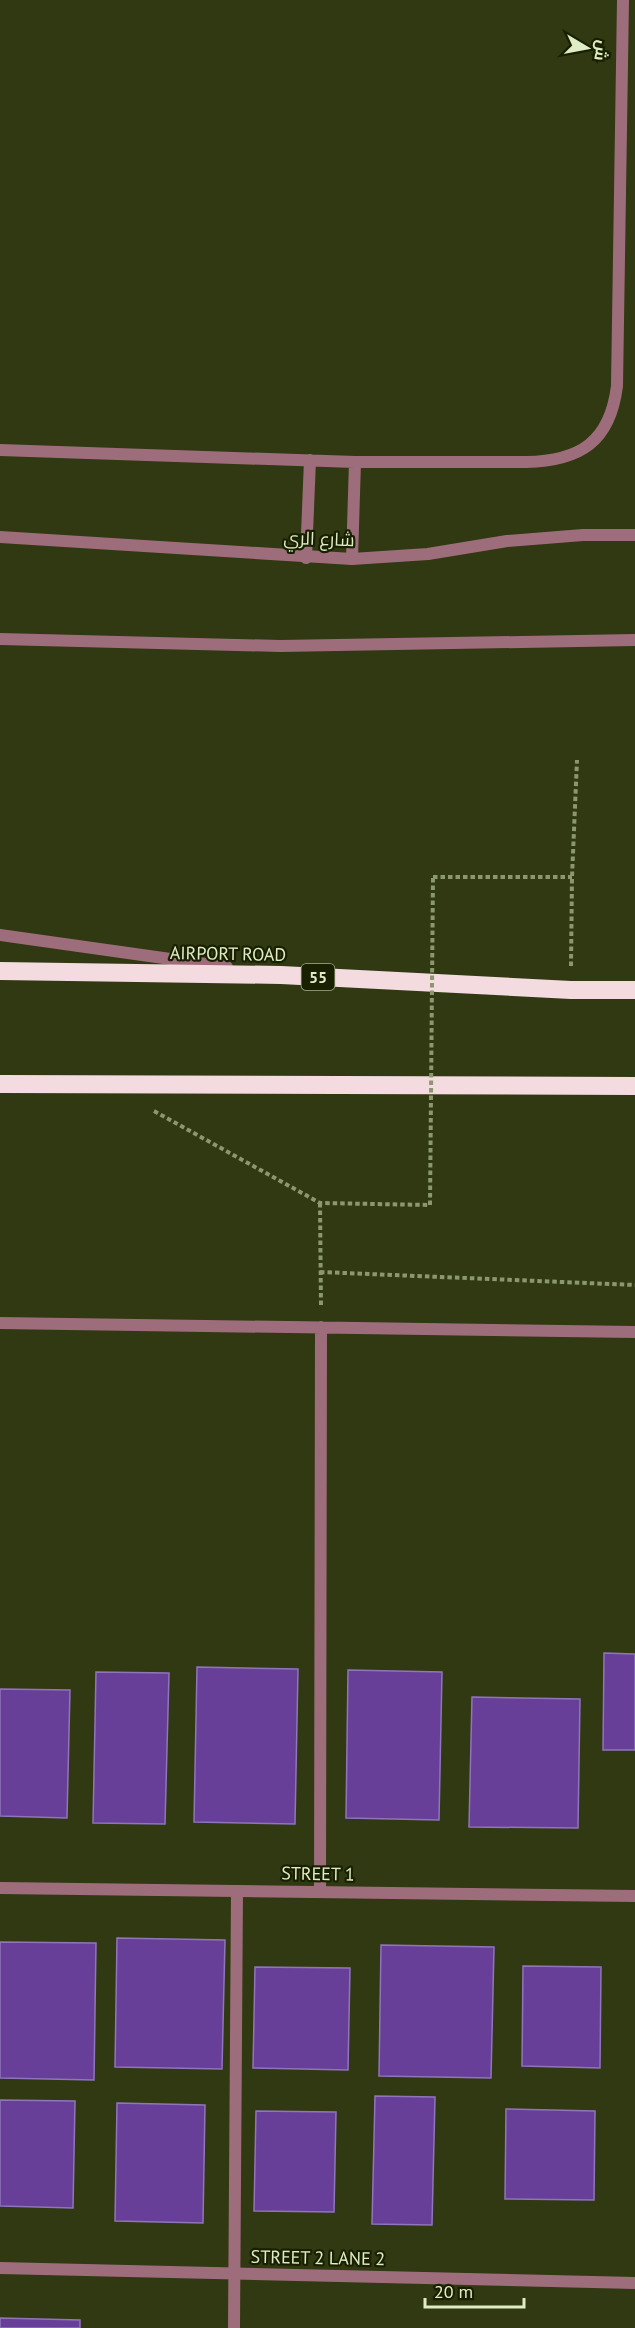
<svg xmlns="http://www.w3.org/2000/svg" width="635" height="2328" font-family="'PT Sans',Cairo,sans-serif">
	<style>
		.building { fill: #673f99; stroke: #9075ba; stroke-width: 1.5 }
		.lines { fill: none; stroke-linecap: round; stroke-linejoin: round }
		.path { stroke: #8c976f; stroke-width: 4; stroke-dasharray: 4.5 3; stroke-linecap: butt }
		.lane { stroke: #9e6d7b; stroke-width: 12 }
		.street { stroke: #9e6d7b; stroke-width: 12 }
		.highway { stroke: #f3dbe0; stroke-width: 18 }
		.path-bridge { stroke: #8c976f; stroke-width: 4; stroke-dasharray: 4.5 3; stroke-linecap: butt }
		.labels { text-anchor: middle; stroke-width: 4.5; stroke-linejoin: round; paint-order: stroke }
		.shield { fill: #182001; stroke: #a4af8a; stroke-width: 1.5 }
		.shield-label { font-size: 16px; font-weight: bold; fill: #e0ecc5 }
		.street-label { font-size: 18px; fill: #e0ecc5; stroke: #182001 }
	</style>
	<rect width="100%" height="100%" fill="#303911"/>
	<!-- building -->
	<path class="building" d="M604 1653 635 1654V1750H603Z
		M197 1667 298 1669 295 1824 194 1822Z
		M348 1670 442 1672 439 1820 346 1818Z
		M96 1672 169 1673 165 1824 93 1823Z
		M0 1689 70 1690 67 1818 0 1816Z
		M472 1697 580 1699 578 1828 469 1827Z
		M117 1938 225 1940 222 2069 115 2067Z
		M0 1942 96 1943 94 2080 0 2078Z
		M381 1945 494 1947 491 2078 379 2076Z
		M523 1966 601 1967 600 2068 522 2066Z
		M255 1967 350 1968 348 2070 253 2068Z
		M375 2096 435 2097 432 2225 372 2224Z
		M0 2100 75 2101 73 2208 0 2206Z
		M117 2103 205 2105 203 2223 115 2221Z
		M506 2109 595 2111 594 2200 505 2199Z
		M256 2111 336 2112 334 2212 254 2211Z
		M0 2318 80 2320V2328H0Z"/>
	<g class="lines">
		<!-- path -->
		<path class="path" d="M433 877H572
			M571 966 572 877 577 760
			M154 1111 320 1203 430 1205
			M320 1203 321 1307
			M320 1272 635 1285"/>
		<!-- lane -->
		<path class="lane" d="M0 537 352 559 428 554 507 541 583 535H635
			M0 639 280 646 635 640
			M0 1323 635 1332
			M320 1892 321 1327
			M234 2328 237 1891"/>
		<!-- street -->
		<path class="street" d="M0 450 355 462H526C580 461 610 442 617 386L623 0
			M306 558 310 460
			M352 559 355 462
			M0 935 227 967
			M0 1888 635 1896
			M0 2268 635 2283"/>
		<!-- highway -->
		<path class="highway" d="M0 971 281 975 571 990H635
			M0 1084 635 1086"/>
		<!-- path-bridge -->
		<path class="path-bridge" d="M430 1205 433 877"/>
	</g>
	<g class="labels">
		<!-- shield labels -->
		<rect class="shield" x="301.5" y="964" width="33" height="26" rx="4.5"/>
		<g class="shield-label">
			<text x="318" y="983">55</text>
		</g>
		<!-- street labels -->
		<g class="street-label">
			<text transform="translate(319 539) rotate(2)" y="6">شارع الري</text>
			<text transform="translate(228 954) rotate(1)" y="6">AIRPORT ROAD</text>
			<text transform="translate(318 1874) rotate(1)" y="6">STREET 1</text>
			<text transform="translate(318 2258) rotate(1)" y="6">STREET 2 LANE 2</text>
		</g>
	</g>
	<!-- north arrow -->
	<g transform="translate(587 48) rotate(100)" stroke="#182001" stroke-width="4.5" paint-order="stroke">
	<path d="M0-4.5L10 22L0 15L-10 22Z" fill="#e0ecc5"/>
	<text y="-9" font-size="16" font-weight="bold" text-anchor="middle" fill="#e0ecc5">ش</text>
	</g>
	<!-- scale -->
	<path d="M425 2298v9h99v-9" fill="none" stroke="#e0ecc5" stroke-width="3"/>
	<text x="434" y="2298" font-size="18" fill="#e0ecc5" stroke="#182001" stroke-width="4.5" paint-order="stroke">20 m</text>
</svg>
